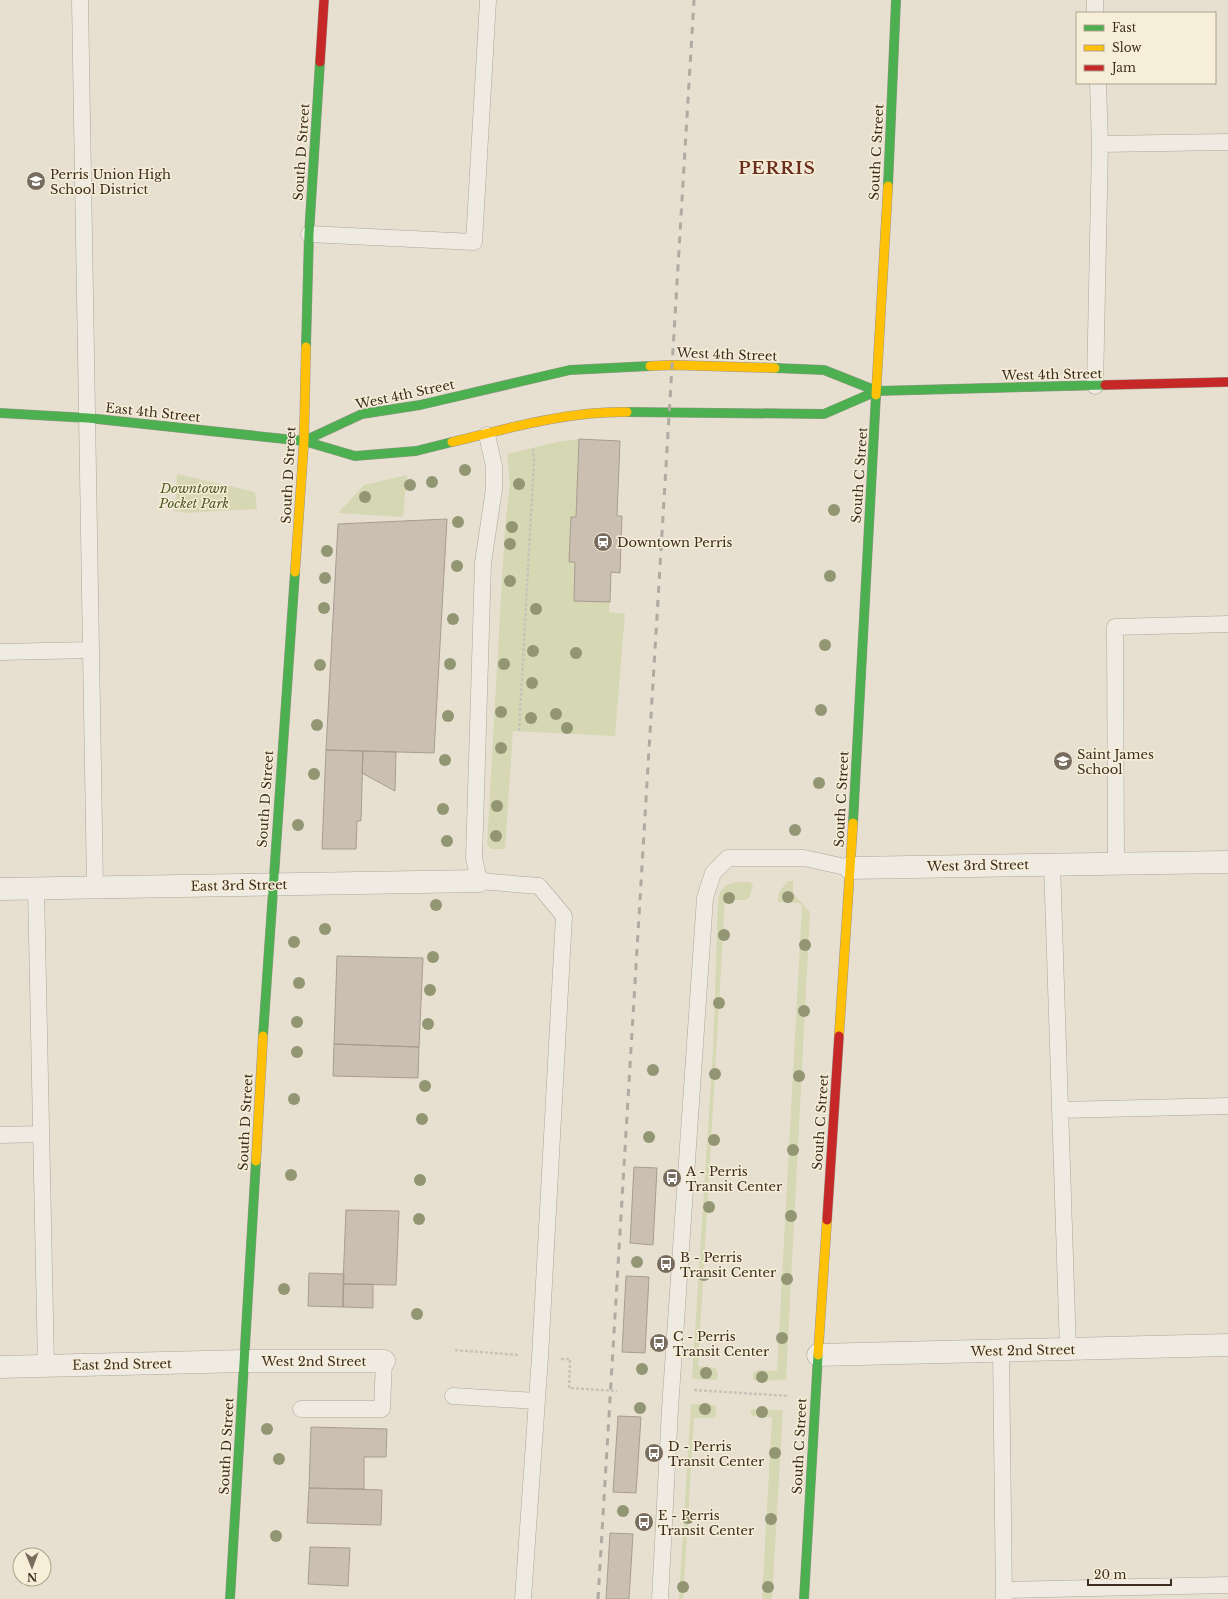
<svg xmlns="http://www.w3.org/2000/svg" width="1228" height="1599" font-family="'Libre Baskerville',serif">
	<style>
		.green { fill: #d6d7b3 }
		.building { fill: #cbbfb2; stroke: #a89c90 }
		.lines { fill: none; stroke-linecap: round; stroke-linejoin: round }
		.lane-casing { stroke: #ada599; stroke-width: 17 }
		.street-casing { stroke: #ada599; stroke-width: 23 }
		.fast-casing { stroke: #9c958a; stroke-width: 10 }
		.slow-casing { stroke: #9c958a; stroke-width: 10 }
		.jam-casing { stroke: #9c958a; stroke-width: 10 }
		.path { stroke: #c8c2b9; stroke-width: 2.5; stroke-dasharray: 3 2; stroke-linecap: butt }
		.lane { stroke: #efebe3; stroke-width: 16 }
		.street { stroke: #efebe3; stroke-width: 22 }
		.fast { stroke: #4caf50; stroke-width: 9 }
		.slow { stroke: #ffc107; stroke-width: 9 }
		.jam { stroke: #c62828; stroke-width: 9 }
		.rail { stroke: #afaaa2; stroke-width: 3; stroke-dasharray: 7 7; stroke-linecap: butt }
		.tree { fill: #929673 }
		.labels { text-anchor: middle; stroke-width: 3; stroke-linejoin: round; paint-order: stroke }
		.street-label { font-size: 13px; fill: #3d2e20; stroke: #f7eed8 }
		.poi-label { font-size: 13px; fill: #3d2e20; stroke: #f7eed8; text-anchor: start }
		.park-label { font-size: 13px; font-style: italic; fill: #4d5a26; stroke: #f7eed8 }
		.district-label { font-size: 17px; font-weight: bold; letter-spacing: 1px; fill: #6b2e1e; stroke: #f7eed8 }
	</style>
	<rect width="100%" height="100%" fill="#e7e0d1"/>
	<!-- green -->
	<path class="green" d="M579 439 576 517H571L569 561 575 562 610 602 609 612 625 614 615 736 513 731 505 849H491L487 844 505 527 510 483 507 454 557 442Z
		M177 474 255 492 257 509 185 513 175 511Z
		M407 475 403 517 338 513 364 485Z
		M787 881H793V893L810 912 786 1380 756 1381 753 1379V1373L757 1370 777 1371 802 906 799 903 778 902 779 893Z
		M736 882H750L753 886 749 898 746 900H725L698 1366 716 1368 718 1376 716 1380 692 1379 713 1050 718 899C721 888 725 885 736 882Z
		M691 1404 716 1405V1416L713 1418H694L683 1599H679Z
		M753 1409 783 1410 772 1599H762L772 1417 752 1416 750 1412Z"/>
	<!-- building -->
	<path class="building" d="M579 439 620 441 617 516H622L620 573 611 572 610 602 574 601 575 562H569L571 517H576Z
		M447 519 434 753 326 750 338 524Z
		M326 750 363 751 361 821H357L356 849H322Z
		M363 751 396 752 395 791 362 773Z
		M337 956 423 958 419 1047 334 1044Z
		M334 1044 419 1047 418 1078 333 1076Z
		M634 1167 657 1168 653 1245 630 1243Z
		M346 1210 399 1211 396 1285 343 1284Z
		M309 1273 344 1274 343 1307 308 1306Z
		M626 1276 649 1277 645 1353 622 1352Z
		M343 1284H373V1308L343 1307Z
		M618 1416 641 1417 636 1493 613 1492Z
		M311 1427 387 1429 386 1457H364V1489L309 1488Z
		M309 1488 382 1490 381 1525 307 1523Z
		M610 1533 633 1534 629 1599H606Z
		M310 1547 350 1548 348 1586 308 1584Z"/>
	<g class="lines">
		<!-- lane casing -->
		<g class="lane-casing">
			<path id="lane" d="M80 0 95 887
				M1095 0V13
				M1098 83 1100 144
				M309 234 474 242 488 0
				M1095 386 1100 144 1228 142
				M487 435 494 466V489L483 563 474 858 479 881 539 886 564 916 540 1357 523 1599
				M0 652 91 650
				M1116 863 1115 627 1228 624
				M1052 864 1068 1349
				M36 888 46 1366
				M1060 1110 1228 1106
				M0 1135 41 1134
				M1001 1350 1004 1599
				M453 1396 537 1401
				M301 1409H382L384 1361
				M1004 1590 1228 1585
				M660 1599 670 1409 705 898 713 873 728 858H804L850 868"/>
		</g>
		<!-- street casing -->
		<g class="street-casing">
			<path id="street" d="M850 868 1228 862
				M0 889 479 881
				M818 1355 1228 1345
				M0 1367 244 1361H384"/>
		</g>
		<!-- fast casing -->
		<g class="fast-casing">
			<path id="fast" d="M888 186 896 0
				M306 347 309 234 320 62
				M775 368 824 370 877 391
				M627 412 824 414 877 391 1105 385
				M0 413 88 418 304 441 355 456 416 451 452 442
				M304 441 362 414 420 405 570 370 650 366
				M853 823 876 395
				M263 1036 295 572
				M230 1599 256 1161
				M804 1599 818 1355"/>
		</g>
		<!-- slow casing -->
		<g class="slow-casing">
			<path id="slow" d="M650 366 673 365 775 368
				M876 395 888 186
				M452 442C509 428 568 411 627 412
				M295 572 304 441 306 347
				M839 1036 853 823
				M256 1161 263 1036
				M818 1355 827 1220"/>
		</g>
		<!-- jam casing -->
		<g class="jam-casing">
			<path id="jam" d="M320 62 324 0
				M1105 385 1228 382
				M827 1220 839 1036"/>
		</g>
		<!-- path -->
		<path class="path" d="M519 731 534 461 533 449
			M455 1350 518 1355
			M561 1359H570L569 1388 617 1391
			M694 1390 789 1396"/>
		<!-- lane -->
		<use href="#lane" class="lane"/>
		<!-- street -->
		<use href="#street" class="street"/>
		<!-- fast -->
		<use href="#fast" class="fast"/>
		<!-- slow -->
		<use href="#slow" class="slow"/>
		<!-- jam -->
		<use href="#jam" class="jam"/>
		<!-- rail -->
		<path class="rail" d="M598 1599 694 0"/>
	</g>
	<!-- trees -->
	<g class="tree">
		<circle cx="465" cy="470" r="6"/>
		<circle cx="432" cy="482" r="6"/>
		<circle cx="519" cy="484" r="6"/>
		<circle cx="410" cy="485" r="6"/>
		<circle cx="365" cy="497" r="6"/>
		<circle cx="834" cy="510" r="6"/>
		<circle cx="458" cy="522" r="6"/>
		<circle cx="512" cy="527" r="6"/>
		<circle cx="510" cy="544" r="6"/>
		<circle cx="327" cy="551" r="6"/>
		<circle cx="457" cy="566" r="6"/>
		<circle cx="830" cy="576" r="6"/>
		<circle cx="325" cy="578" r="6"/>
		<circle cx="510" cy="581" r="6"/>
		<circle cx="324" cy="608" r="6"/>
		<circle cx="536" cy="609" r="6"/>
		<circle cx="453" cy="619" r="6"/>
		<circle cx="825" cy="645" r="6"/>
		<circle cx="533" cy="651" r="6"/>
		<circle cx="576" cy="653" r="6"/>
		<circle cx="450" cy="664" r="6"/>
		<circle cx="504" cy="664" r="6"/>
		<circle cx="320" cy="665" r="6"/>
		<circle cx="532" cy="683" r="6"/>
		<circle cx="821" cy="710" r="6"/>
		<circle cx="501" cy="712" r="6"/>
		<circle cx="556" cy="714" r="6"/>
		<circle cx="448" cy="716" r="6"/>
		<circle cx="531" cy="718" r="6"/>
		<circle cx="317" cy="725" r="6"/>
		<circle cx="567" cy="728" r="6"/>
		<circle cx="501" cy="748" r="6"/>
		<circle cx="445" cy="760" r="6"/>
		<circle cx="314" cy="774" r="6"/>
		<circle cx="819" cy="783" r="6"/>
		<circle cx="497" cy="806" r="6"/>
		<circle cx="443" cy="809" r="6"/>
		<circle cx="298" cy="825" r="6"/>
		<circle cx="795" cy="830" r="6"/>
		<circle cx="496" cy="836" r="6"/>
		<circle cx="447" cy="841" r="6"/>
		<circle cx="788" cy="897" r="6"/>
		<circle cx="729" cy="898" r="6"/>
		<circle cx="436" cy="905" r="6"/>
		<circle cx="325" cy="929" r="6"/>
		<circle cx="724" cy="935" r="6"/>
		<circle cx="294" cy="942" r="6"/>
		<circle cx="805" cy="945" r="6"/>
		<circle cx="433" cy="957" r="6"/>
		<circle cx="299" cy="983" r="6"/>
		<circle cx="430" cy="990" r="6"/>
		<circle cx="719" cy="1003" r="6"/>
		<circle cx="804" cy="1011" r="6"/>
		<circle cx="297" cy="1022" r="6"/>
		<circle cx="428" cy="1024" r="6"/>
		<circle cx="297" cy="1052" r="6"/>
		<circle cx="653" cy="1070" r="6"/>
		<circle cx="715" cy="1074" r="6"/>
		<circle cx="799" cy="1076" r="6"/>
		<circle cx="425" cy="1086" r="6"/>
		<circle cx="294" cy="1099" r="6"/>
		<circle cx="422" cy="1119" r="6"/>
		<circle cx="649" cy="1137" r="6"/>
		<circle cx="714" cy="1140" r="6"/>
		<circle cx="793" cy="1150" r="6"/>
		<circle cx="291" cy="1175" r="6"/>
		<circle cx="420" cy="1180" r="6"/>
		<circle cx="709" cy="1207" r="6"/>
		<circle cx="791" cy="1216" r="6"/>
		<circle cx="419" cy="1219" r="6"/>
		<circle cx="637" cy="1262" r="6"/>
		<circle cx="704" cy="1275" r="6"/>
		<circle cx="787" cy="1279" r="6"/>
		<circle cx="284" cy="1289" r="6"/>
		<circle cx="417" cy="1314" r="6"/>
		<circle cx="782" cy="1338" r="6"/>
		<circle cx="642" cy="1369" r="6"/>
		<circle cx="706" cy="1373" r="6"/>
		<circle cx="762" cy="1377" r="6"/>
		<circle cx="640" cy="1408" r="6"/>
		<circle cx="705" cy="1409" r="6"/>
		<circle cx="762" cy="1412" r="6"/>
		<circle cx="267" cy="1429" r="6"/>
		<circle cx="775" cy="1453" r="6"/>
		<circle cx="279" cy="1459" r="6"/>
		<circle cx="623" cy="1511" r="6"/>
		<circle cx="688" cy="1518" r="6"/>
		<circle cx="771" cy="1519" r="6"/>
		<circle cx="276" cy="1536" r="6"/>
		<circle cx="683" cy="1587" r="6"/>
		<circle cx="768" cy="1587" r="6"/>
	</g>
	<!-- icons -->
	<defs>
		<g id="school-disc" transform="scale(1)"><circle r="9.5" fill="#786c5e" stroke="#f7eed8"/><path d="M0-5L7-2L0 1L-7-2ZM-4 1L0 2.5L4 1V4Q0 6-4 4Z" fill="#fff"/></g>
		<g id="station-disc" transform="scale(1)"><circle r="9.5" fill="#786c5e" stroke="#f7eed8"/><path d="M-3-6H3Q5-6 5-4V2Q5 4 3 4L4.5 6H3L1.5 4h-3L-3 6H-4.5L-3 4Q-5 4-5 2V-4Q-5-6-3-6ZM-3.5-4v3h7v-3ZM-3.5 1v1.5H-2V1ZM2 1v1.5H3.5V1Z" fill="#fff"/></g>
		<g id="bus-disc" transform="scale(1)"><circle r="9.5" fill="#786c5e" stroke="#f7eed8"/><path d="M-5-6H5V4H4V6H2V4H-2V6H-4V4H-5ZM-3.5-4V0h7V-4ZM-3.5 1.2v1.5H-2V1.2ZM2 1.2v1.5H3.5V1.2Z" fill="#fff"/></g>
	</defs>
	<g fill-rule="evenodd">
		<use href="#school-disc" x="36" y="181"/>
		<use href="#station-disc" x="603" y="542"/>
		<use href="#school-disc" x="1063" y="761"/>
		<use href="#bus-disc" x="672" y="1178"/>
		<use href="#bus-disc" x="666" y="1264"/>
		<use href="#bus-disc" x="659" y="1343"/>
		<use href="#bus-disc" x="654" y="1453"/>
		<use href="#bus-disc" x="644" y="1522"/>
	</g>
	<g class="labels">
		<!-- street labels -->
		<g class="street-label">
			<text transform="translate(301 152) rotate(-86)" y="5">South D Street</text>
			<text transform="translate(876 152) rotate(-87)" y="5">South C Street</text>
			<text transform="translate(727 354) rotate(2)" y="5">West 4th Street</text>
			<text transform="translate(1052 374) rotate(-1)" y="5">West 4th Street</text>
			<text transform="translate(405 394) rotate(-12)" y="5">West 4th Street</text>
			<text transform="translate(153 412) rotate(6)" y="5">East 4th Street</text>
			<text transform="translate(288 475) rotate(-87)" y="5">South D Street</text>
			<text transform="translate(859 475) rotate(-86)" y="5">South C Street</text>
			<text transform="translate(265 799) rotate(-86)" y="5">South D Street</text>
			<text transform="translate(841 799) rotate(-87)" y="5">South C Street</text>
			<text transform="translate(978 865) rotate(-1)" y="5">West 3rd Street</text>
			<text transform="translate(239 885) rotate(-1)" y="5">East 3rd Street</text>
			<text transform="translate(245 1122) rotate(-87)" y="5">South D Street</text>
			<text transform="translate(820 1122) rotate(-86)" y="5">South C Street</text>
			<text transform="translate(1023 1350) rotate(-1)" y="5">West 2nd Street</text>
			<text x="314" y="1366">West 2nd Street</text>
			<text transform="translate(122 1364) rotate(-1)" y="5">East 2nd Street</text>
			<text transform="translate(226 1446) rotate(-87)" y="5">South D Street</text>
			<text transform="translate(799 1446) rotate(-87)" y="5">South C Street</text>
		</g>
		<!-- poi labels -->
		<g class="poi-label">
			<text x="50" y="179">Perris Union High<tspan x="50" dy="15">School District</tspan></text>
			<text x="617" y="547">Downtown Perris</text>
			<text x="1077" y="759">Saint James<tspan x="1077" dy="15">School</tspan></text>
			<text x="686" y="1176">A - Perris<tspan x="686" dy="15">Transit Center</tspan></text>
			<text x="680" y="1262">B - Perris<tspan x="680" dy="15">Transit Center</tspan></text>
			<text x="673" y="1341">C - Perris<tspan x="673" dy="15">Transit Center</tspan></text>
			<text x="668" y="1451">D - Perris<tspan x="668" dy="15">Transit Center</tspan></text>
			<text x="658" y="1520">E - Perris<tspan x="658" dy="15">Transit Center</tspan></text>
		</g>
		<!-- park labels -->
		<g class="park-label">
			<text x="194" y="493">Downtown<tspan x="194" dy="15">Pocket Park</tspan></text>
		</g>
		<!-- district labels -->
		<g class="district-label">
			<text x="777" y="174">PERRIS</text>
		</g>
	</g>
	<!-- legend -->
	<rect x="1076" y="12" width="140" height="72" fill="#f7eed8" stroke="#ada18e"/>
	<rect x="1084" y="25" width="20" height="6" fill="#4caf50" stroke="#ada18e"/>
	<text x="1112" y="32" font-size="12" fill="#3d2e20">Fast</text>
	<rect x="1084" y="45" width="20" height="6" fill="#ffc107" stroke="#ada18e"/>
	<text x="1112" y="52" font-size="12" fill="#3d2e20">Slow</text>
	<rect x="1084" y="65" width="20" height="6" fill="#c62828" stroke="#ada18e"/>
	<text x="1112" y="72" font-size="12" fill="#3d2e20">Jam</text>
	<!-- north arrow -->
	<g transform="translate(32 1567) rotate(179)"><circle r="19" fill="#f7eed8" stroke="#ada18e"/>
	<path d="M0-3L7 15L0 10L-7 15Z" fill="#786c5e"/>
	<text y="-6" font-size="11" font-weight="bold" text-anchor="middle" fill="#3d2e20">N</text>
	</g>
	<!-- scale -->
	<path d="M1088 1579v6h83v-6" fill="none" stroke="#3d2e20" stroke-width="2"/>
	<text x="1094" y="1579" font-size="12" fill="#3d2e20" stroke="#f7eed8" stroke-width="3" paint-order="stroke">20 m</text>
</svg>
